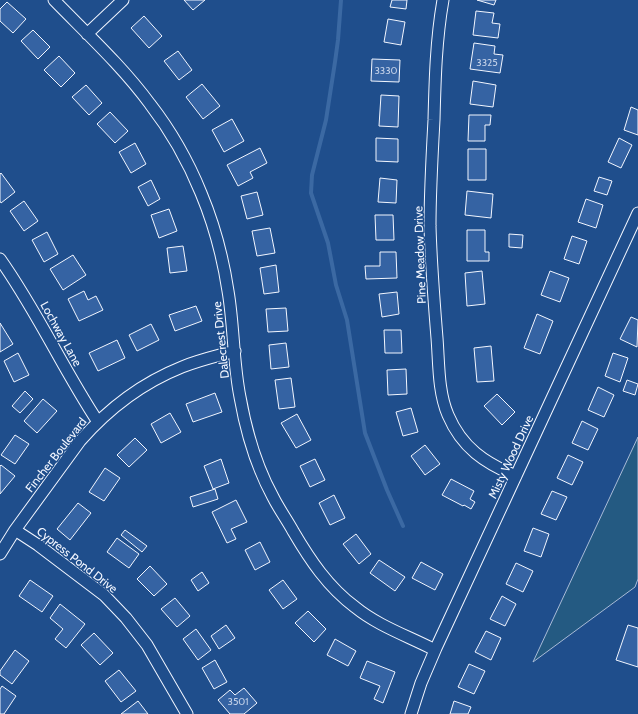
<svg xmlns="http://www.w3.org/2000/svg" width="638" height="714" font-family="Cabin,sans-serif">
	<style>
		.green { fill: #245a82; stroke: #a8bbd7 }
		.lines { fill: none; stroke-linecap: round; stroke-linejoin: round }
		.stream { stroke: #3b69a3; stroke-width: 4 }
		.building { fill: #3563a3; stroke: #f2f6ff }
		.minor-casing { stroke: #f2f6ff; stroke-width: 13 }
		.minor { stroke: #1f4e8c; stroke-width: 11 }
		.labels { text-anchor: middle; stroke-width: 3; stroke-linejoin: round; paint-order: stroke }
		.number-label { font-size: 10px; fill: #c3d1e8 }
		.street-label { font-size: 12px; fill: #f2f6ff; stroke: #1f4e8c }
	</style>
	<rect width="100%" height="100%" fill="#1f4e8c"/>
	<!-- green -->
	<path class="green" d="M638 437V579L635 587 533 662Z"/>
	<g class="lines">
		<!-- stream -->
		<path class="stream" d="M341 0 338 40 335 62 326 120 312 175 311 193 328 243 336 285 347 320 365 433 387 490 403 526"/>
	</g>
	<!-- building -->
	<path class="building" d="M184 0H205L193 10Z
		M392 0H407L406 9 390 7Z
		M477 0H496L494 5Z
		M7 2 26 19 13 33 0 21V9Z
		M476 11 494 13 492 23 500 24 498 38 473 35Z
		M144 16 162 36 149 48 131 28Z
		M388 19 405 22 401 45 384 42Z
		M33 30 50 47 38 59 21 41Z
		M474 43 495 46 494 54 503 55 500 73 470 69Z
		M178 51 192 70 179 80 164 61Z
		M59 56 75 73 61 87 44 70Z
		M372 59 400 60 399 82 371 81Z
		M473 81 496 85 493 107 470 104Z
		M202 84 220 106 203 119 186 97Z
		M86 85 102 103 89 115 72 97Z
		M381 95 399 96 398 127 379 126Z
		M631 107 638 110V135L624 130Z
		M110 112 128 131 115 143 97 124Z
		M469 115H491L490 125H485V141H468Z
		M232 119 244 141 224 152 212 130Z
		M376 138 398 139V162L376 161Z
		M619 138 632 145 621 168 608 162Z
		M135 143 146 164 131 173 119 152Z
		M260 148 267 163 250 172 253 178 238 186 227 165Z
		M468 149H486V180H468Z
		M1 173 15 192 1 203 0 201V174Z
		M599 177 612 181 607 195 594 191Z
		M380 178 397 180 396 203 378 202Z
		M151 180 160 199 148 206 138 187Z
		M467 191 493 194 491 218 465 215Z
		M257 192 263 215 247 219 241 196Z
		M586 199 603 205 596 228 578 222Z
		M24 201 38 221 24 231 10 211Z
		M169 209 177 231 159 238 151 215Z
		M375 215H393L394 240H376Z
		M270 228 275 253 257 256 252 231Z
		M467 230H485V252H489V261H467Z
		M47 232 58 254 44 262 32 240Z
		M509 234 523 235 522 248 509 247Z
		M572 236 587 241 579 264 564 259Z
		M183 246 187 271 170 273 167 248Z
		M380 252H396L397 278 366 279 365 266H380Z
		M73 255 86 275 63 290 50 269Z
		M276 265 279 292 264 294 260 268Z
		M482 271 485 304 467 306 465 273Z
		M550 271 569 278 560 302 541 295Z
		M84 291 88 300 96 296 103 310 79 321 68 299Z
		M397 292 399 314 382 317 379 294Z
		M196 306 202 321 175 331 169 315Z
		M286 308 288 331 268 332 266 309Z
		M537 314 553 321 540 354 524 348Z
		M631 317 638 320 637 347 620 339Z
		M0 323 13 344 0 352Z
		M151 324 159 340 137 351 129 335Z
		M384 330H401L402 353H385Z
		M117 340 125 358 98 371 89 353Z
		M286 343 289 367 271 369 269 345Z
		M491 346 494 381 477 382 474 348Z
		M18 353 29 375 14 382 4 361Z
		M613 353 628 358 620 382 605 376Z
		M406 369 407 394 388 395 387 370Z
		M291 378 295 407 279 409 275 380Z
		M627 380 638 384 635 395 623 391Z
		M598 387 614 395 604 417 588 410Z
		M25 391 33 399 20 413 12 406Z
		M215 393 222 412 193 422 186 404Z
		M497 394 515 412 502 425 484 406Z
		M43 399 57 411 37 433 24 421Z
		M411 408 418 432 403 436 396 412Z
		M170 413 181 432 161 443 151 424Z
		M297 414 311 440 296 448 281 423Z
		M582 421 598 429 588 450 572 443Z
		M15 435 29 444 15 464 1 455Z
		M135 438 147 450 129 467 117 455Z
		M425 445 440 464 425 475 411 456Z
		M568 455 583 462 572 485 557 478Z
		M221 459 229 483 213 489 204 466Z
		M315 459 325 480 310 487 300 466Z
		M1 465 15 476 0 494V466Z
		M105 468 120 478 104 501 89 492Z
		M451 479 474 491 470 499 475 502 471 509 464 505 463 506 442 495Z
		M215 489 218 499 193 507 190 497Z
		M552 491 567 497 556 520 541 514Z
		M334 495 345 518 330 525 319 503Z
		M236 500 247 522 231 529 236 539 227 543 212 512Z
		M78 503 91 513 70 540 57 529Z
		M533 528 549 534 541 557 524 551Z
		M125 530 147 546 142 552 121 535Z
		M356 534 371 554 359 564 343 544Z
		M117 538 139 554 129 568 107 552Z
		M260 542 270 562 255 570 245 550Z
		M379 560 405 577 395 591 370 573Z
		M421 562 443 574 435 590 412 578Z
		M516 563 533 571 523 592 506 584Z
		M150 566 167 584 154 596 137 579Z
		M202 572 209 583 198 591 191 580Z
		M30 580 53 596 42 612 19 596Z
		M283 580 297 599 283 609 269 590Z
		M502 596 516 604 505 626 490 619Z
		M175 598 190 616 177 627 161 609Z
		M60 604 85 624 66 648 55 639 63 629 50 618Z
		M308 611 326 629 314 642 295 623Z
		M226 625 235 638 219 649 211 636Z
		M628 625 638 628V667L616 660Z
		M196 629 211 650 198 660 183 639Z
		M486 631 501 638 491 660 475 652Z
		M94 633 113 653 100 665 81 645Z
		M335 639 356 651 348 666 327 655Z
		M15 650 29 661 12 684 0 675V671Z
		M215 660 227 682 214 689 202 668Z
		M367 661 395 672 383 703 374 699 380 686 360 678Z
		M469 664 485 671 474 694 458 687Z
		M119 670 136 691 121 702 105 681Z
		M2 686 16 696 4 714H0V689Z
		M244 688 257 703 244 714H230L218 700 230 690 235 695Z
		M138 701 148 714H121Z
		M454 701 471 707 468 714H450Z"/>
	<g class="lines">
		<!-- minor casing -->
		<g class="minor-casing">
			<path id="minor" d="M54 0C87 34 122 66 150 104 171 131 188 161 201 193 214 224 223 258 228 291 234 326 233 362 240 397 246 431 256 466 273 497 279 509 287 520 293 531 310 560 328 587 355 607 377 625 405 635 431 648H436
				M443 0C436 40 435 80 434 120 432 156 430 191 430 226 431 264 434 301 437 338 439 363 438 392 448 415 462 448 485 463 516 476
				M87 34 123 0
				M0 259C37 311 63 369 98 422
				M15 530 38 545 104 595 126 618 147 645 187 714
				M0 554 15 530 80 441C108 409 142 383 182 367 199 360 217 356 235 351
				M411 714 421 683 436 648 638 213"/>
		</g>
		<!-- minor -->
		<use href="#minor" class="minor"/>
	</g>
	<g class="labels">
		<!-- number labels -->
		<g class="number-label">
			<text x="487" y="66">3325</text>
			<text x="386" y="74">3330</text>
			<text x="238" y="705">3501</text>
		</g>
		<!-- street labels -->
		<g class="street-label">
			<text transform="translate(420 255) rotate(-92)" y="4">Pine Meadow Drive</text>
			<text transform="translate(61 334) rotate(61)" y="4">Lochway Lane</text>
			<text transform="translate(221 340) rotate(-96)" y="4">Dalecrest Drive</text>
			<text transform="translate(56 455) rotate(-52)" y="4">Fincher Boulevard</text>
			<text transform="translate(511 457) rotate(-65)" y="4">Misty Wood Drive</text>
			<text transform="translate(77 560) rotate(38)" y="4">Cypress Pond Drive</text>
		</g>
	</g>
</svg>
